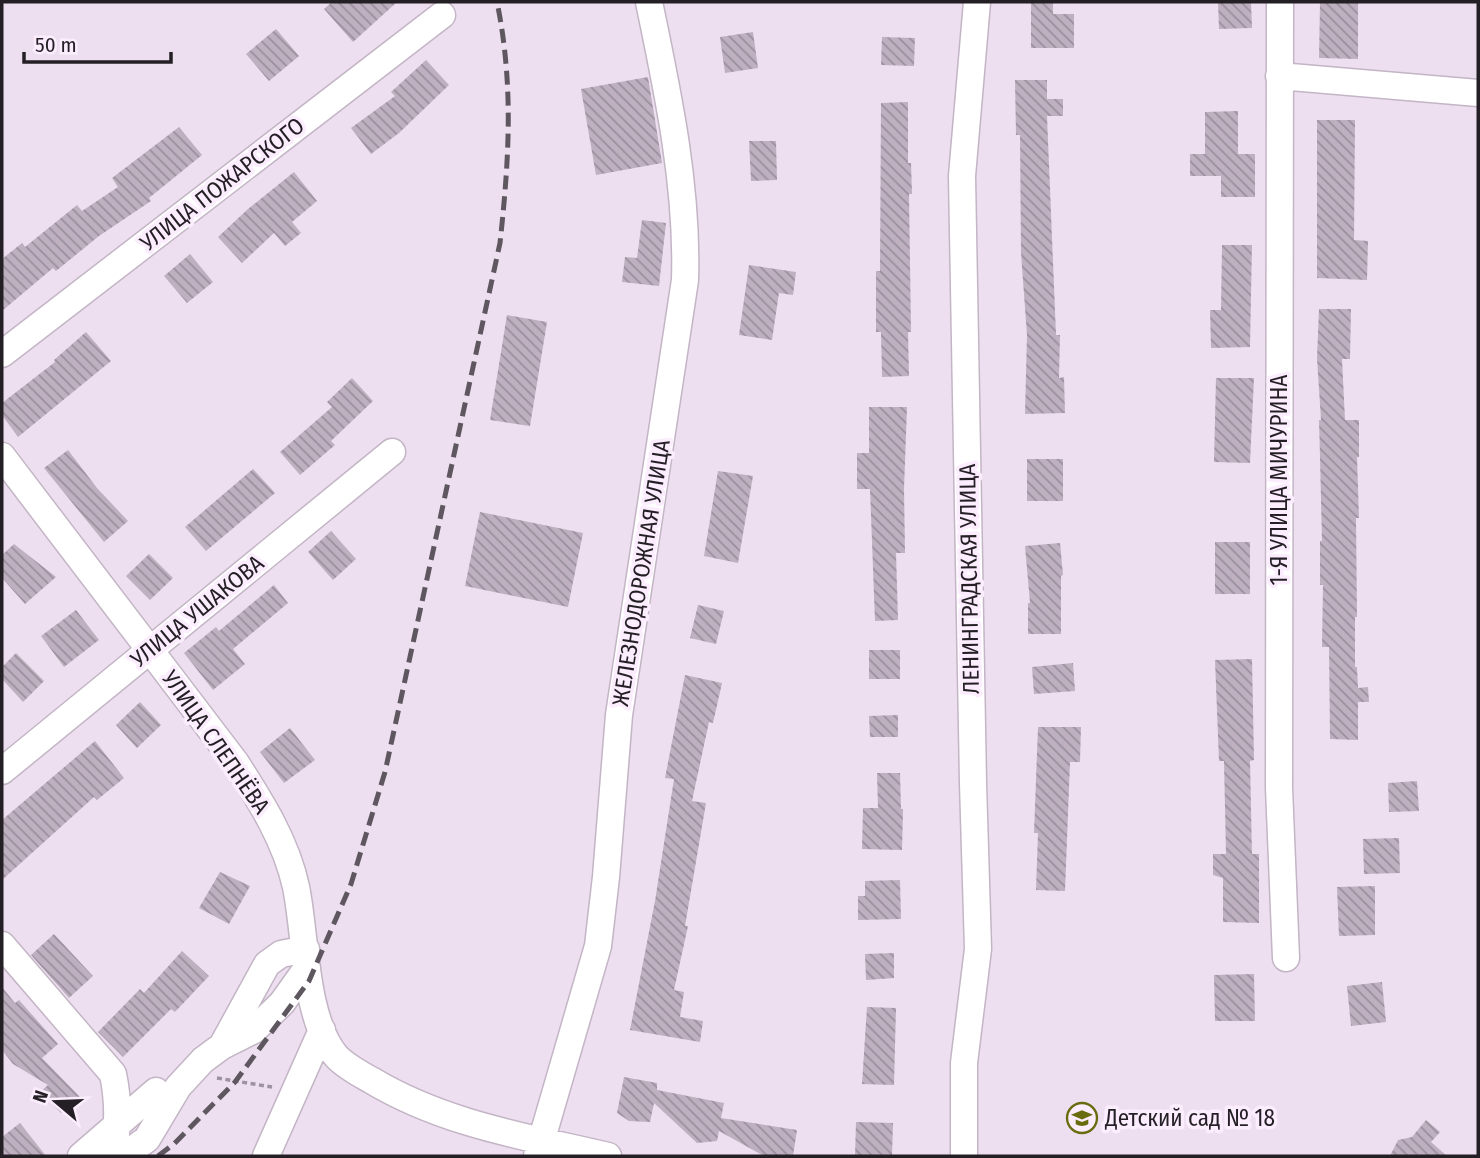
<svg xmlns="http://www.w3.org/2000/svg" width="1480" height="1158" font-family="'Fira Sans Condensed',sans-serif">
	<style>
		.building { fill: url(#building-back-hatch) }
		.lines { fill: none; stroke-linecap: round; stroke-linejoin: round }
		.minor-casing { stroke: #c3b5c5; stroke-width: 29 }
		.path { stroke: #9d929f; stroke-width: 3.5; stroke-dasharray: 5 3.5; stroke-linecap: butt }
		.minor { stroke: #fff; stroke-width: 26 }
		.rail { stroke: #5f5760; stroke-width: 5; stroke-dasharray: 14 7; stroke-linecap: butt }
		.labels { text-anchor: middle; stroke-width: 7; stroke-linejoin: round; paint-order: stroke }
		.street-label { font-size: 23px; fill: #241f25; stroke: #fcedfe }
		.poi-label { font-size: 23px; fill: #241f25; stroke: #fcedfe; text-anchor: start }
	</style>
	<defs>
		<pattern id="building-back-hatch" width="6" height="6" patternUnits="userSpaceOnUse" patternTransform="scale(1.75)"><rect width="6" height="6" fill="#beb0c0"/><path d="M-1 5l2 2M0 0l6 6M5-1l2 2" fill="none" stroke="#9a8f9c"/></pattern>
	</defs>
	<rect width="100%" height="100%" fill="#eedff0"/>
	<!-- building -->
	<path class="building" d="M332 2H397L353 42 324 9Z
		M1031 2H1053V14H1074V48H1031Z
		M1218 2H1251L1252 28 1219 29Z
		M1320 2H1358V59L1319 58Z
		M276 29 299 56 269 81 246 54Z
		M753 32 758 68 725 73 720 37Z
		M882 37 915 38 914 66 881 65Z
		M426 60 449 85 399 133 371 154 351 128 395 96 391 92Z
		M648 77 662 163 596 175 581 89Z
		M1015 80H1047V99H1063V116H1047L1056 335H1060L1059 378 1064 377 1065 413 1025 414 1027 335 1021 253 1020 135H1016Z
		M908 102V163H911L912 194H909L911 332H908L909 376 882 377 881 332H876V271H880L881 103Z
		M1238 111V154H1255V197H1221V176H1190V154H1205V112Z
		M1317 120H1355L1354 240 1368 241 1367 280 1317 278Z
		M179 127 202 155 149 198 151 201 99 236 56 271 53 268 2 311V259L22 243 25 247 77 205 82 211 118 187 112 178Z
		M749 141H776L777 180 751 181Z
		M294 172 317 201 292 222 301 233 285 246 274 233 242 263 218 237 248 209Z
		M642 220 666 223 659 286 622 282 625 257 637 258Z
		M1222 245H1252L1250 347 1211 348 1210 310H1221Z
		M190 254 213 282 187 303 164 276Z
		M749 265 796 272 793 295 779 293 772 340 739 335Z
		M1319 309H1351L1350 359H1342L1345 420H1359V457H1357L1359 518H1356L1357 617H1355V667H1357L1358 688 1368 687 1369 702H1358V740L1330 739 1329 647H1322L1323 585H1320V541H1322L1320 457 1319 420H1321L1317 358Z
		M507 315 547 322 530 426 490 420Z
		M86 332 111 361 18 437 2 415V403L55 362 54 360Z
		M352 378 373 401 331 441 335 445 300 475 280 452 332 407 327 402Z
		M1216 378H1254L1250 463 1214 462Z
		M869 407H907L904 489 905 553H896L898 620 875 621 870 489H857V453H869Z
		M68 450 97 488 128 521 104 542 44 468Z
		M1027 459H1063V501H1027Z
		M253 469 275 493 206 551 185 527Z
		M718 471 753 476 738 563 704 556Z
		M480 512 583 533 568 607 465 586Z
		M331 531 356 559 333 580 308 552Z
		M1215 542H1250V594H1215Z
		M1060 543 1063 575 1061 576V634H1028V603H1030L1025 546Z
		M14 544 56 577 25 604 2 578V555Z
		M149 554 173 578 150 600 126 576Z
		M274 585 288 603 233 649 245 664 213 690 184 653 216 627 219 631Z
		M698 605 724 611 716 644 690 638Z
		M76 610 99 640 64 667 41 636Z
		M869 650H900V679H869Z
		M16 653 44 681 23 702 2 679V667Z
		M1252 659 1254 760 1250 761 1252 854H1259V923L1223 922V878L1213 875V854H1226L1224 761H1219L1215 660Z
		M1073 663 1075 691 1034 694 1032 667Z
		M685 675 722 683 713 723 709 722 692 801 706 803 685 926H688L674 990 684 992 680 1017 703 1021 700 1042 630 1030 655 901 674 779 665 778Z
		M140 702 161 725 137 748 116 725Z
		M898 715V737H870L869 716Z
		M1038 727H1081L1080 762H1070L1065 891 1036 890 1038 833H1034Z
		M290 728 315 760 284 783 260 752Z
		M95 741 124 778 97 800 94 797 2 880V820Z
		M877 773H900L901 809H903L902 850 862 849 863 808H878Z
		M1417 781 1419 811 1389 812 1388 783Z
		M1399 838 1400 873 1364 874 1363 839Z
		M220 872 250 886 229 924 199 908Z
		M900 880 901 919 858 920V896H865V881Z
		M1375 886V935L1339 936 1337 887Z
		M54 934 93 976 69 998 31 955Z
		M182 951 209 976 175 1012 171 1009 123 1057 98 1032 140 989 144 993Z
		M894 953V978L866 980 865 954Z
		M1254 974 1255 1021H1215L1214 975Z
		M1382 982 1386 1022 1351 1026 1347 986Z
		M2 987 15 1003 19 1000 58 1044 42 1058 81 1098 77 1102 74 1100 61 1113 40 1092 48 1085 13 1064 2 1050Z
		M867 1007 896 1008 894 1085 862 1084Z
		M624 1077 657 1083V1090L724 1103 721 1118 797 1130 793 1156H764L719 1131 717 1141 697 1143 654 1103 650 1122 629 1121 617 1113Z
		M1426 1120 1440 1132 1431 1142 1447 1156H1390L1398 1140 1412 1137Z
		M856 1122 893 1123 892 1156H855Z
		M20 1123 46 1156H2V1137Z"/>
	<g class="lines">
		<!-- minor casing -->
		<g class="minor-casing">
			<path id="minor" d="M1280 2 1279 788 1286 958
				M1279 76 1478 93
				M2 354 442 15
				M2 456 236 763C261 802 286 841 296 887 306 935 304 1018 336 1056 345 1066 360 1074 371 1080 444 1124 527 1137 608 1156
				M2 771 392 452
				M2 945 113 1074C119 1103 119 1128 112 1156
				M222 1046 267 964 281 954 306 949
				M81 1156 156 1091
				M124 1156 147 1139 178 1087 203 1060 222 1046 254 1030 282 1003 307 968
				M266 1156 322 1030
				M537 1156 598 946 606 877 619 715 685 280C688 187 668 93 649 2
				M964 1156V1063L978 949 973 783 962 176 977 2"/>
		</g>
		<!-- path -->
		<path class="path" d="M217 1078 272 1087"/>
		<!-- minor -->
		<use href="#minor" class="minor"/>
		<!-- rail -->
		<path class="rail" d="M158 1156 174 1144 235 1082 309 981 351 884 385 772 500 243C509 160 514 85 497 2"/>
	</g>
	<!-- icons -->
	<defs>
		<g id="school-ring" transform="scale(1.575)"><circle r="9.5" fill="#fcedfe" stroke="#696d10" stroke-width="1.5"/><path d="M0-5L7-2L0 1L-7-2ZM-4 1L0 2.5L4 1V4Q0 6-4 4Z" fill="#696d10"/></g>
	</defs>
	<g fill-rule="evenodd">
		<use href="#school-ring" x="1082" y="1118"/>
	</g>
	<g class="labels">
		<!-- street labels -->
		<g class="street-label">
			<text transform="translate(222 184) rotate(-38)" y="8">УЛИЦА ПОЖАРСКОГО</text>
			<text transform="translate(1279 480) rotate(-90)" y="8">1-Я УЛИЦА МИЧУРИНА</text>
			<text transform="translate(641 573) rotate(-81)" y="8">ЖЕЛЕЗНОДОРОЖНАЯ УЛИЦА</text>
			<text transform="translate(969 579) rotate(-91)" y="8">ЛЕНИНГРАДСКАЯ УЛИЦА</text>
			<text transform="translate(197 611) rotate(-39)" y="8">УЛИЦА УШАКОВА</text>
			<text transform="translate(216 742) rotate(55)" y="8">УЛИЦА СЛЕПНЁВА</text>
		</g>
		<!-- poi labels -->
		<g class="poi-label">
			<text x="1105" y="1126">Детский сад № 18</text>
		</g>
	</g>
	<!-- border -->
	<rect width="1480" height="1158" fill="none" stroke="#241f25" stroke-width="7"/>
	<!-- north arrow -->
	<g transform="translate(56 1102) rotate(289)" stroke="#fcedfe" stroke-width="5" paint-order="stroke">
	<path d="M0-5L12 26L0 18L-12 26Z" fill="#241f25"/>
	<text y="-10" font-size="19" font-weight="bold" text-anchor="middle" fill="#241f25">N</text>
	</g>
	<!-- scale -->
	<path d="M24 52v10h147v-10" fill="none" stroke="#241f25" stroke-width="3.5"/>
	<text x="35" y="52" font-size="21" fill="#241f25" stroke="#fcedfe" stroke-width="5" paint-order="stroke">50 m</text>
</svg>
